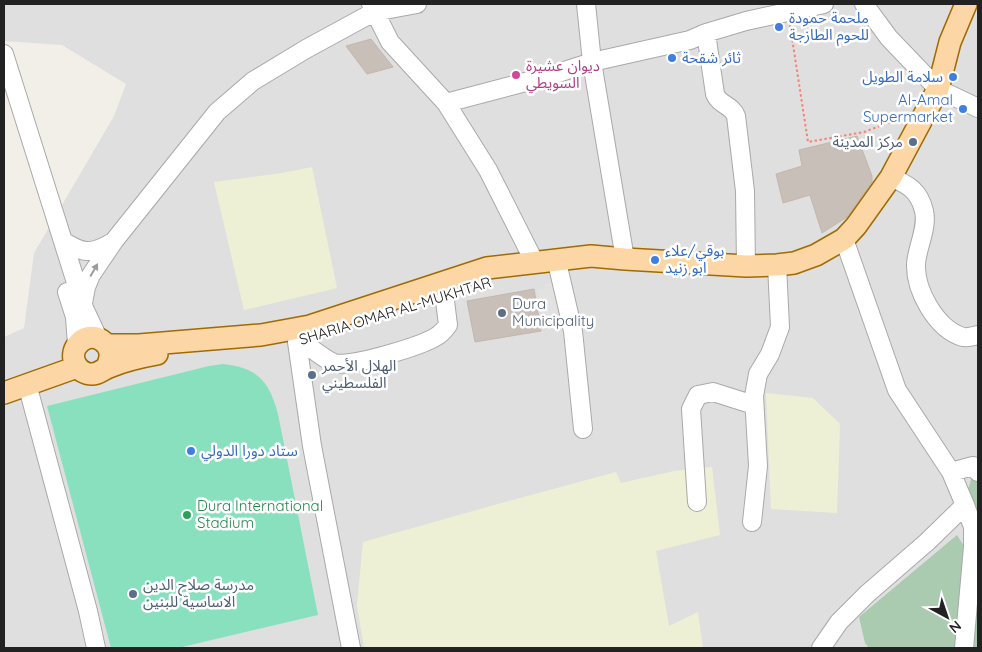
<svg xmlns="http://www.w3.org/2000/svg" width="982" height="652" font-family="Quicksand,'Noto Sans Arabic',sans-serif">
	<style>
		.residential { fill: #e0dfdf }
		.farmland { fill: #eef0d5 }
		.cemetery { fill: #aacbaf }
		.pitch { fill: #88e0be }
		.parking { fill: #e2e2e2 }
		.building { fill: #c7bfb8; stroke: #c4b6ab }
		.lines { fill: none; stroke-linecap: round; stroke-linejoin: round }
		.minor-casing { stroke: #a9a9a9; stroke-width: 20 }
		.major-casing { stroke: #a06b00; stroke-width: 24 }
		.path { stroke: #fa8072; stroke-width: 2; stroke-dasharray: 2.5 2.5; stroke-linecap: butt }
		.minor { stroke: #fff; stroke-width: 18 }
		.major { stroke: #fcd6a4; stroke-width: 21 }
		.oneway { fill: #9c9c9c }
		.shop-dot { fill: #3f7fe0; stroke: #fff; stroke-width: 2 }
		.hotel-dot { fill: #d1479c; stroke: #fff; stroke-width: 2 }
		.service-dot { fill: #5c6f8a; stroke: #fff; stroke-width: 2 }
		.leisure-dot { fill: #2e9e5b; stroke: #fff; stroke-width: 2 }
		.labels { text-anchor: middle; stroke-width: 5; stroke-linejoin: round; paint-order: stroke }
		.shop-label { font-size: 15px; fill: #366cbe; stroke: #fff; text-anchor: start }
		.hotel-label { font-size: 15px; fill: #b23c85; stroke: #fff; text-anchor: start }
		.service-label { font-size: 15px; fill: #4e5e75; stroke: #fff; text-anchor: start }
		.street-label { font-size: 15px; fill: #222; stroke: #fff }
		.leisure-label { font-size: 15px; fill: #27864d; stroke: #fff; text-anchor: start }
	</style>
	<rect width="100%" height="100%" fill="#f2efe9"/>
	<!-- residential -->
	<path class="residential" d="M4 4H978V648H4V337L24 328 34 253 114 116 126 84 62 45 4 41Z"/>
	<!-- farmland -->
	<path class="farmland" d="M312 167 337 288 244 310 214 182 282 173Z
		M766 393 813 398 840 424 837 513 771 509Z
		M712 467 720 535 656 551 669 626 698 612 703 648H364L357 605 363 542 505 502 616 472 621 483 674 471Z"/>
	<!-- cemetery -->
	<path class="cemetery" d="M972 476 978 478V525L968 490Z
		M957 535 969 554 957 648H869L865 643 859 617Z
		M978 572V648H968Z"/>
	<!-- pitch -->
	<path class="pitch" d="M223 364C258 368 269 381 278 414L318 615 178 648H111L47 406 209 366Z"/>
	<!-- parking -->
	<path class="parking" d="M567 280 573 314 543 319 538 290 545 289V284Z"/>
	<!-- building -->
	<path class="building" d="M371 39 393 67 367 74 346 46Z
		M857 136 872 176V182L847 217 822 233 810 195 783 203 776 174 802 166 799 150Z
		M534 289 541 331 475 342 467 301Z"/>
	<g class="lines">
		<!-- minor casing -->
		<g class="minor-casing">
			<path id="minor" d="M371 4 390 42 446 103 488 170 535 263
				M586 4 592 62 625 259
				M864 4 889 38 938 89 978 108
				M706 33 715 94C719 105 732 105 736 116L745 191 746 266
				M4 54 84 308 98 338
				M446 103 552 75 592 62 690 40 706 33 746 21 824 4
				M891 177C908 185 919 190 924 211 928 228 917 247 916 264 915 290 936 329 963 337 968 338 974 336 978 335
				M844 239 897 390 951 472 965 505 973 527V547L964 648
				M63 241C82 253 91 255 111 243
				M559 271 573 331 583 429
				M67 292 75 317 77 345
				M83 303 86 287 91 275 114 241 217 112 253 81 306 49 374 12 417 4
				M301 341C310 347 324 359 334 363 349 368 422 346 437 336 441 334 445 329 448 325L444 293
				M297 342 312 446 351 648
				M27 384 88 611 96 648
				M951 472 973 466 978 472
				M697 502 691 409 698 395 713 392 754 405
				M752 522 758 466 754 396 758 374 770 354 780 327 777 265
				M821 648 839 622 867 594 927 542 965 505"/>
		</g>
		<!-- major casing -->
		<g class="major-casing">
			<path id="major" d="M107 345H139L261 335 310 326 487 268 591 256 625 259 746 266 777 265 794 263 816 255 844 239 856 226 891 177 938 89 950 42 966 4
				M106 368C121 344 89 325 76 347 69 359 78 374 92 374 99 374 103 369 109 367 124 361 140 357 157 354
				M4 393 77 367"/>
		</g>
		<!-- path -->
		<path class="path" d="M790 25 808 142 864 132 903 117 906 118"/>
		<!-- minor -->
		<use href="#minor" class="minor"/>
		<!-- major -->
		<use href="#major" class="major"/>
	</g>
	<!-- one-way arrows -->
	<defs><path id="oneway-solid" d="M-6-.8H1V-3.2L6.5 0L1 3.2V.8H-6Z" transform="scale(1.25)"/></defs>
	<use class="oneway" href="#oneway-solid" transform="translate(94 270) rotate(-60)"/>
	<!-- markers -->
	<g class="shop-dot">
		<circle cx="779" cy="27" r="5"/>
		<circle cx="672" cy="58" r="5"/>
		<circle cx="953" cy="77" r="5"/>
		<circle cx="963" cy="109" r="5"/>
		<circle cx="655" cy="260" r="5"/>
		<circle cx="191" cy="451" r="5"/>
	</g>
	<circle class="hotel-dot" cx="516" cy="75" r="5"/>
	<g class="service-dot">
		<circle cx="913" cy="142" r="5"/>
		<circle cx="502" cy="313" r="5"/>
		<circle cx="312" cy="375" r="5"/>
		<circle cx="133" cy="594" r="5"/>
	</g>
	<circle class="leisure-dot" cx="187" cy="515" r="5"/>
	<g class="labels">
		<!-- shop labels -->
		<g class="shop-label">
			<text x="789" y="23">ملحمة حمودة<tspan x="789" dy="17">للحوم الطازجة</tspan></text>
			<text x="682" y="63">ثائر شقحة</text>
			<text x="943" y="82" text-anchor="end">سلامة الطويل</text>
			<text x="953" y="105" text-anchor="end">Al-Amal<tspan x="953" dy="17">Supermarket</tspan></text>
			<text x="665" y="256">بوقي/علاء<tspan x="665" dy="17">ابو زنيد</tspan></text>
			<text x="201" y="456">ستاد دورا الدولي</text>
		</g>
		<!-- hotel labels -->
		<g class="hotel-label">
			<text x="526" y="71">ديوان عشيرة<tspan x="526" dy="17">السويطي</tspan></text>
		</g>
		<!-- service labels -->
		<g class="service-label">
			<text x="903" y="147" text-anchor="end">مركز المدينة</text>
			<text x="512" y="309">Dura<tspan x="512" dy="17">Municipality</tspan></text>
			<text x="322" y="371">الهلال الأحمر<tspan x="322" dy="17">الفلسطيني</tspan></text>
			<text x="143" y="590">مدرسة صلاح الدين<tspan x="143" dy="17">الاساسية للبنين</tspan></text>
		</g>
		<!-- street labels -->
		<g class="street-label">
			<text transform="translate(395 311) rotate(-17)" y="5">SHARIA OMAR AL-MUKHTAR</text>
		</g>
		<!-- leisure labels -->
		<g class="leisure-label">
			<text x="197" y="511">Dura International<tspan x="197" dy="17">Stadium</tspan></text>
		</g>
	</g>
	<!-- border -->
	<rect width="982" height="652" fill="none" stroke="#222222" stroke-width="10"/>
	<!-- north arrow -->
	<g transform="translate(947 617) rotate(140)" stroke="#ffffff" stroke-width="4" paint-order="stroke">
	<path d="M0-4L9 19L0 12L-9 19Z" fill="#222222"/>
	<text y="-8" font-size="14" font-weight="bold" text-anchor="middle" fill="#222222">N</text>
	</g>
</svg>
